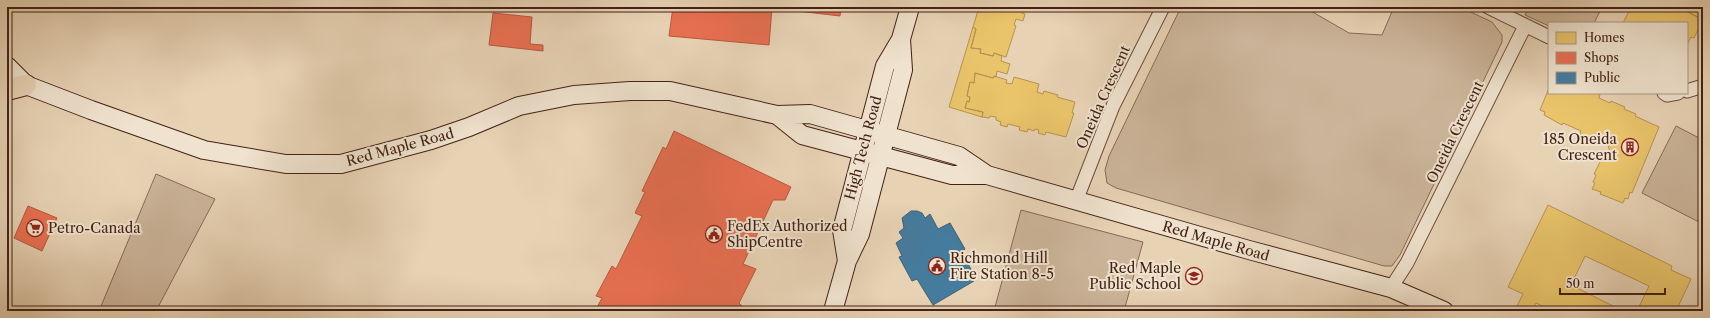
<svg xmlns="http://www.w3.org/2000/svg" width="1710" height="318" font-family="'Libre Caslon Text',serif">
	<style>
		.green { fill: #cbb499; stroke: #876a57 }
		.homes { fill: #e9c46a; stroke: #b79350 }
		.shops { fill: #e76f51; stroke: #b6583f }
		.public { fill: #457b9d; stroke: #446074 }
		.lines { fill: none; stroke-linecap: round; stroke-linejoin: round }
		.street-casing { stroke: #6c4d3d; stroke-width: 15 }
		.secondary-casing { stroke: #432115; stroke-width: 20 }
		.primary-casing { stroke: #432115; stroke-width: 22 }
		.street { stroke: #efe2ce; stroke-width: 13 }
		.secondary { stroke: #efe2ce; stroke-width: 18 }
		.primary { stroke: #e7d2b4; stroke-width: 20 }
		.labels { text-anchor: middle; stroke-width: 4; stroke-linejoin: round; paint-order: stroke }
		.street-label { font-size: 14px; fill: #432115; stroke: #efe2ce }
		.poi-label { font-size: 14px; fill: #432115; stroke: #efe2ce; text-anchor: start }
	</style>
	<rect width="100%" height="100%" fill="#e7d2b4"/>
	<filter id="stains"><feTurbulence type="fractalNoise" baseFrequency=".005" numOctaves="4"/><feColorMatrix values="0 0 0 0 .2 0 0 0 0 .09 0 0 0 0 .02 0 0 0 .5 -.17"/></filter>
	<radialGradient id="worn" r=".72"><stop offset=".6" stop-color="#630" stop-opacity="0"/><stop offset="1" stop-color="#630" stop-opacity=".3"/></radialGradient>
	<!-- green -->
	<path class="green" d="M1181 7H1304L1349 33 1382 35 1394 7H1460L1492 22 1502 35V42L1400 255 1392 266H1384L1116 188 1107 183 1105 170 1109 156Z
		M1529 7H1602L1594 23H1549V26L1525 15Z
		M1676 126 1703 140V224L1642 193Z
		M156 174 215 199 156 311H99Z
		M1021 210 1143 242 1124 311H994Z"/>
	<!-- homes -->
	<path class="homes" d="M979 7H1024L1022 13 1025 14 1023 21 1016 19 1014 25 1016 26 1006 57 994 53 993 56 980 53 981 49 971 48 976 29 973 27Z
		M1631 7H1678L1703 20 1694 38 1691 37 1687 45V23H1623Z
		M1678 7H1703V16L1702 19Z
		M973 27 976 29 971 48 981 49 980 53 993 56 994 53 1002 56 1001 61 1010 64 1007 74 997 71 996 77 994 76 993 78 975 73 974 83 970 82 967 96 970 97 969 102 967 101 965 108 983 112 982 117 949 107Z
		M975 73 993 78 994 76 1007 80 1006 83 1012 84 1014 77 1039 84 1037 92 1043 94 1044 91 1058 95 1057 97 1075 102 1072 113H1074L1066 137 1046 132 1045 135 1038 133 1039 130 1035 129 1034 131 1028 129 1027 132 1019 130 1020 127 1008 124 1007 127 1000 125 1001 122 996 120V117L990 116 989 118 982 117 983 112 965 108 967 101 969 102 970 97 967 96 970 82 974 83Z
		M1549 88V93H1596L1600 95 1599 98 1610 103 1611 101 1625 107 1624 109 1636 114 1635 116 1659 127 1632 193 1630 192 1628 199 1625 198 1623 203 1600 194 1601 192 1592 189 1595 183 1593 182 1596 175 1594 174 1601 160 1603 161 1605 155 1608 156 1610 152 1607 142 1601 140V142L1594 140 1580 134 1581 131 1563 123 1562 125 1544 115 1545 112 1540 110Z
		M1548 205 1672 266 1671 270 1691 279 1676 311H1637L1649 286 1585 256 1571 285 1623 311H1553L1536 303 1532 311H1522L1516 308 1523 294 1508 287Z"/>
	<!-- shops -->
	<path class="shops" d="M673 7H841L840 16 772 8 769 45 669 36Z
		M493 13 532 17 530 44 543 45V51L489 45Z
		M674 131 791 187 785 200H773L743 264 756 269 739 303 746 310 595 311 602 298 596 296 612 266 616 269 642 216 635 213 645 192 642 191 663 147 666 149Z
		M28 206 57 218 42 251 14 238Z"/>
	<!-- public -->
	<path class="public" d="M911 211H917L922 213 925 218 930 214 938 229 950 223 965 249 961 252 975 276 972 279 974 281 933 305 917 279 912 281 899 257 902 256 896 243 903 238 899 232 904 228 902 218Z"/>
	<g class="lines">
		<!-- street casing -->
		<g class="street-casing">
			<path id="street" d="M1488 7 1549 37
				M1687 91 1703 86
				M1664 93 1667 95 1678 93
				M1076 201 1113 106 1163 7
				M1391 288 1407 263 1525 26"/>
		</g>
		<!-- secondary casing -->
		<g class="secondary-casing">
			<path id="secondary" d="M7 66 26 85
				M12 85H26L91 110 204 150 286 164H341L431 140 469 127 519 106 574 95 630 91H670L777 115 810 114 959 156 987 175
				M777 115 802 135 952 175H987L1249 250 1391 288 1444 311
				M847 261 842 230 885 66 901 39 910 7
				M833 311 847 261 860 234 903 70 901 39"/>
		</g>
		<!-- primary casing -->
		<g class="primary-casing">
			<path id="primary" d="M7 90 26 85"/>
		</g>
		<!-- street -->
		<use href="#street" class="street"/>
		<!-- secondary -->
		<use href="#secondary" class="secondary"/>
		<!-- primary -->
		<use href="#primary" class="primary"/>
	</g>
	<!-- icons -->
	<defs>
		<g id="building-ring" transform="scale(0.9)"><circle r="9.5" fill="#efe2ce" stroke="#8f2418" stroke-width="1.5"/><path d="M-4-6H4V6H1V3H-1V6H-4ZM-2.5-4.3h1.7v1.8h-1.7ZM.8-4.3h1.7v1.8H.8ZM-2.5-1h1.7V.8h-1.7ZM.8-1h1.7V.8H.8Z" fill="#8f2418"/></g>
		<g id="supermarket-ring" transform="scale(0.9)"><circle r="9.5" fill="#efe2ce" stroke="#8f2418" stroke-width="1.5"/><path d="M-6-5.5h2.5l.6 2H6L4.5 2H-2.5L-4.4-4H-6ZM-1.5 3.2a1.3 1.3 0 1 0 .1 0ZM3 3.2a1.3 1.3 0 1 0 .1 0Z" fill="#8f2418"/></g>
		<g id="civic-ring" transform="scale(0.9)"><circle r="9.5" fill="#efe2ce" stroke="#8f2418" stroke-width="1.5"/><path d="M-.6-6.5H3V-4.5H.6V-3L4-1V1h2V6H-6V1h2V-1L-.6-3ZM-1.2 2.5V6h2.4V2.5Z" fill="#8f2418"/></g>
		<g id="school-ring" transform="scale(0.9)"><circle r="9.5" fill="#efe2ce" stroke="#8f2418" stroke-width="1.5"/><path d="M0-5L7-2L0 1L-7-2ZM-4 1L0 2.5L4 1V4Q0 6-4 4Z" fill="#8f2418"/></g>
	</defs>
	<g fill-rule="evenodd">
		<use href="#building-ring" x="1630" y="147"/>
		<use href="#supermarket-ring" x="35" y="228"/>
		<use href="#civic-ring" x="714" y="234"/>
		<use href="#civic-ring" x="937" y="266"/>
		<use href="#school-ring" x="1194" y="276"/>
	</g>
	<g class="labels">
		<!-- street labels -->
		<g class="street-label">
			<text transform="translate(1103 97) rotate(-66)" y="5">Oneida Crescent</text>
			<text transform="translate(1455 132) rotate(-64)" y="5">Oneida Crescent</text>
			<text transform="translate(400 147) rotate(-15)" y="5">Red Maple Road</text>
			<text transform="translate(863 148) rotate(-75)" y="5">High Tech Road</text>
			<text transform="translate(1216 241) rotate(16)" y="5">Red Maple Road</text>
		</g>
		<!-- poi labels -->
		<g class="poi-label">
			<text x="1617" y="144" text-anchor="end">185 Oneida<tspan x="1617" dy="16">Crescent</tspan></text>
			<text x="727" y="231">FedEx Authorized<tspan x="727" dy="16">ShipCentre</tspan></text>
			<text x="48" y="233">Petro-Canada</text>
			<text x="950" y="263">Richmond Hill<tspan x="950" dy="16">Fire Station 8-5</tspan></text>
			<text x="1181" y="273" text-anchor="end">Red Maple<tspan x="1181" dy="16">Public School</tspan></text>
		</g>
	</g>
	<!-- margin -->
	<rect width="1710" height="318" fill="none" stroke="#e7d2b4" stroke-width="24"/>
	<rect x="8" y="8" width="1694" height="302" fill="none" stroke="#432115" stroke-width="2"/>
	<rect x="12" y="12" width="1686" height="294" fill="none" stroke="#432115"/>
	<!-- legend -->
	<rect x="1548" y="22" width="140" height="72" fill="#efe2ce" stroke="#aa9584"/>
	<rect x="1556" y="32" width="20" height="12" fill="#e9c46a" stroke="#aa9584"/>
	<text x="1584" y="42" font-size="12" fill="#432115">Homes</text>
	<rect x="1556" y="52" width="20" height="12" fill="#e76f51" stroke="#aa9584"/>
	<text x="1584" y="62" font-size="12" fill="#432115">Shops</text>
	<rect x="1556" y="72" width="20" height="12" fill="#457b9d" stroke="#aa9584"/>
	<text x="1584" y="82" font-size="12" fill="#432115">Public</text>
	<!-- scale -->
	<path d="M1560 288v6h105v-6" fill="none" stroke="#432115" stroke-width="2"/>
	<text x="1566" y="288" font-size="12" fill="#432115" stroke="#efe2ce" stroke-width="3" paint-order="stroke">50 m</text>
	<rect width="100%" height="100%" filter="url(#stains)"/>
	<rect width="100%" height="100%" fill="url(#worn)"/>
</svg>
